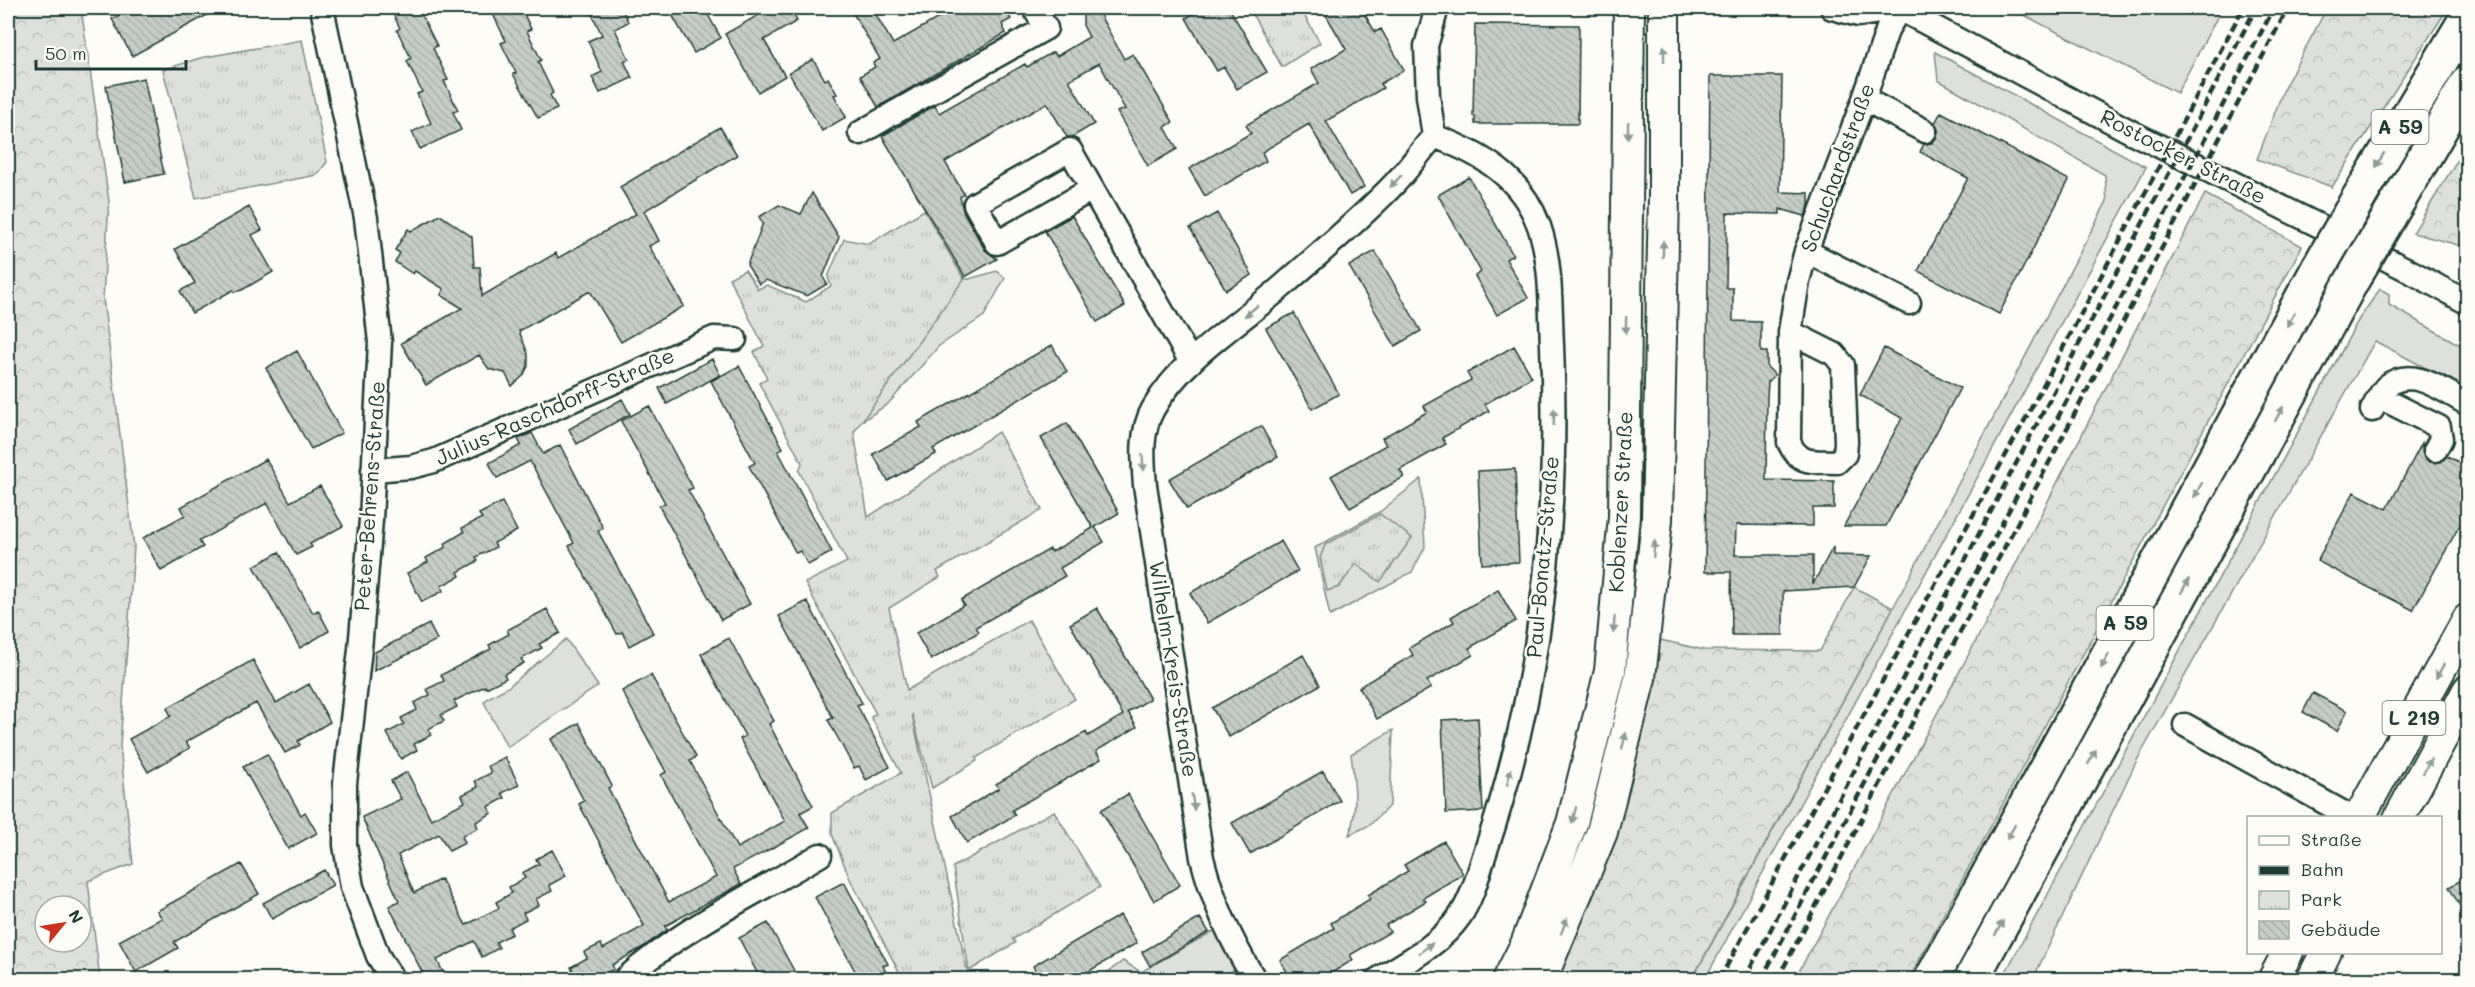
<svg xmlns="http://www.w3.org/2000/svg" width="2475" height="987" font-family="Mali,sans-serif">
	<style>
		.green { fill: #dde0db; stroke: #7e8e88; stroke-width: 1.5 }
		.forest { fill: url(#forest-crowns); stroke: #7e8e88; stroke-width: 1.5; fill-rule: evenodd }
		.park { fill: url(#park-tufts); stroke: #7e8e88; stroke-width: 1.5 }
		.building { fill: url(#building-back-hatch); stroke: #1f3d34; stroke-width: 1.5 }
		.lines { fill: none; stroke-linecap: round; stroke-linejoin: round }
		.minor-casing { stroke: #1f3d34; stroke-width: 27 }
		.major-casing { stroke: #1f3d34; stroke-width: 34 }
		.highway-casing { stroke: #1f3d34; stroke-width: 38 }
		.minor { stroke: #fdfcf7; stroke-width: 22 }
		.major { stroke: #fdfcf7; stroke-width: 30 }
		.highway { stroke: #fdfcf7; stroke-width: 33 }
		.rail { stroke: #1f3d34; stroke-width: 4.5; stroke-dasharray: 9 4.5; stroke-linecap: butt }
		.highway-bridge-casing { stroke: #1f3d34; stroke-width: 38; stroke-linecap: butt }
		.highway-bridge { stroke: #fdfcf7; stroke-width: 33 }
		.oneway { fill: #8e9c96 }
		.labels { text-anchor: middle; stroke-width: 5; stroke-linejoin: round; paint-order: stroke }
		.shield { fill: #fdfcf7; stroke: #62766e; stroke-width: 1.5 }
		.shield-label { font-size: 20px; font-weight: bold; fill: #1f3d34 }
		.street-label { font-size: 21px; fill: #1f3d34; stroke: #fdfcf7 }
	</style>
	<defs>
		<pattern id="forest-crowns" width="20" height="18" patternUnits="userSpaceOnUse" patternTransform="scale(1.5)"><rect width="20" height="18" fill="#dde0db"/><path d="M2 6a3 3 0 1 1 6 0M12 15a3 3 0 1 1 6 0" fill="none" stroke="#bdc1bd"/></pattern>
		<pattern id="park-tufts" width="24" height="20" patternUnits="userSpaceOnUse" patternTransform="scale(1.5)"><rect width="24" height="20" fill="#dde0db"/><path d="M3 7l-1-3M5 7V3M7 7l1-3M15 17l-1-3M17 17v-4M19 17l1-3" fill="none" stroke="#bdc1bd"/></pattern>
		<pattern id="building-back-hatch" width="6" height="6" patternUnits="userSpaceOnUse" patternTransform="scale(1.5)"><rect width="6" height="6" fill="#c6cdc7"/><path d="M-1 5l2 2M0 0l6 6M5-1l2 2" fill="none" stroke="#aab1ac"/></pattern>
	</defs>
	<rect width="100%" height="100%" fill="#fdfcf7"/>
	<filter id="ink" filterUnits="userSpaceOnUse"><feTurbulence type="fractalNoise" baseFrequency=".0167" numOctaves="2"/><feDisplacementMap in="SourceGraphic" scale="12" xChannelSelector="R" yChannelSelector="G"/><feConvolveMatrix kernelMatrix="1 2 1 2 8 2 1 2 1" color-interpolation-filters="sRGB"/></filter>
	<g filter="url(#ink)">
		<!-- green -->
		<path class="green" d="M2010 8H2222L2177 93Z
			M1935 52 2146 167 1705 979 1692 980 1893 608 2107 201 2105 175 1938 80Z
			M997 271 1005 278 984 316 939 346 888 404 856 425 930 278 969 279Z
			M2380 289 2389 294V305L2467 349V390L2375 341 2136 762 2033 979H2002L2359 319Z
			M1421 479 1425 547 1412 572 1330 616 1315 548 1381 511Z
			M566 639 598 686 507 747 484 702 488 698 508 687Z
			M1393 730 1390 805 1370 825 1349 835C1359 808 1354 781 1351 754Z
			M1217 929 1238 968 1218 979 1097 980 1123 961 1141 972Z"/>
		<!-- forest -->
		<path class="forest" d="M8 8H81L109 202 103 298 134 547 120 746 133 864 88 881 100 979H8ZM45 906H81V942H45Z
			M2327 8H2448L2332 187 2257 159 2285 86Z
			M2467 144V245L2462 246 2413 233Z
			M2205 194 2302 246 1909 979H1795L1986 622Z
			M1854 587 1893 608 1692 979 1553 980 1656 639 1704 650 1820 651Z"/>
		<!-- park -->
		<path class="park" d="M1249 8H1300L1320 43 1282 67Z
			M302 40 327 162 317 175 196 198 163 70 200 58Z
			M924 210 964 279 854 432 868 517 998 432 1042 510 937 571 940 577 889 608 907 690 1029 620 1075 699 976 758 977 761 932 788 912 714 969 979H903L850 879 832 834V813L901 773 871 717 876 714 805 583 847 562 799 471 802 463 759 383 767 378 754 352 764 346 729 278 745 270 758 289 767 285 806 302 831 286 828 277 844 239 869 244Z
			M1380 514 1412 538 1380 582 1356 564 1339 587 1327 591 1320 558 1325 545Z
			M1054 811 1100 887 1013 939 1015 943 969 971 953 867Z"/>
		<!-- building -->
		<path class="building" d="M133 8H220L132 56 112 19Z
			M390 8H418L437 46 433 48 448 80 444 81 458 110 453 112 461 130 420 149 412 132 431 123 417 94 422 92 407 61 411 58 397 30 400 28Z
			M490 8H521L531 29 527 31 541 60 538 62 553 93 550 95 557 109 538 118 513 74 516 73 501 43 506 41Z
			M589 8H622L628 22 615 29 629 59 624 61 632 78 600 93 592 77 602 72 588 41 602 35Z
			M668 8H704L721 38 694 53Z
			M771 8H790L797 21 764 40 785 76 758 92 725 34Z
			M850 8H872L893 44 956 8H1004L1011 19 1002 24 1006 33 878 107 860 76 875 67 873 63 880 59Z
			M1083 8H1096L1124 59 1133 54 1173 122 1165 127 1177 149 1148 166 1117 112 1125 109 1099 63 1069 80 1094 124 1072 137H1067L1047 103 945 162 964 194 960 197 963 211 985 250 997 259 965 277 882 136 932 107 935 106 939 113 1025 64 1027 67 1053 52 1057 56 1089 37 1083 25Z
			M1190 8H1229L1267 72 1237 89 1224 67 1217 71 1208 56 1186 18 1193 14Z
			M1322 8H1361L1375 32 1381 29 1404 70 1380 84 1383 88 1326 121 1364 187 1350 195 1309 124 1262 152 1266 161 1205 196 1189 169 1251 133 1246 125 1319 83 1311 69 1346 49Z
			M1475 24 1579 25 1578 124H1475V116H1473Z
			M813 59 825 80 828 78 837 94 834 95 846 117 822 131 789 73Z
			M1710 76H1782L1780 192 1809 193V206L1805 216 1780 209V214L1727 213 1726 288H1733V321L1761 322V352H1767V367L1775 375 1768 382 1767 397 1766 480 1834 481V508H1813V526L1736 525 1735 555H1813V584L1833 547V555L1871 556 1854 587 1783 591V635H1732L1731 572H1705Z
			M144 78 164 174 125 182 106 86Z
			M1941 112 2069 180 1999 314 1918 271 1968 178 1920 152 1924 144 1932 143 1937 137 1938 130 1935 123Z
			M720 127 737 155 644 211 659 241 649 246 684 306 621 342 590 291 519 331 528 354V366L523 376 512 386 505 373 489 369 479 355 426 385 401 343 462 308 441 295 444 289 415 271 413 274 395 262 400 253 395 250 408 229 411 231 440 215 472 237 474 267H480L482 296 556 253 558 258 636 214 620 187Z
			M1469 177 1513 255 1506 259 1528 298 1497 315 1475 276 1481 272 1438 195Z
			M812 193 839 237 823 277 827 284 807 296 766 280 759 284 747 265 763 223 759 217 779 205 801 214Z
			M249 207 262 230 252 235 273 272 242 290 234 292 233 290 192 313 180 291 195 283 175 249Z
			M1217 213 1252 275 1226 290 1190 228Z
			M1072 216 1125 306 1097 322 1045 231Z
			M1375 251 1421 331 1395 346 1349 266Z
			M1294 313 1339 394 1312 409 1266 328Z
			M1052 345 1067 372 933 449 936 454 888 481 873 454 921 427 918 422Z
			M1514 346 1532 377 1485 404 1489 411 1442 438 1446 444 1400 470 1404 477 1350 508 1331 476 1386 445 1382 438 1427 412 1424 406 1471 380 1467 373Z
			M1884 348 1960 388 1886 526H1844L1902 418 1860 395Z
			M297 351 342 433 311 449 266 368Z
			M712 359 720 375 667 404 659 388Z
			M739 366 783 448 778 451 832 552 808 565 800 551 796 553 749 466 755 463 711 381Z
			M622 399 630 414 577 444 569 429Z
			M649 406 693 488 688 490 750 604 721 620 659 506 665 503 621 421Z
			M1067 423 1119 513 1095 527 1104 542 1060 568 1065 576 976 627 979 632 931 660 916 633 964 605 961 600 1050 549 1052 552 1093 528 1041 438Z
			M1261 426 1278 457 1187 509 1169 479Z
			M532 433 543 454 560 445 603 528 598 531 653 633 629 646 622 632 617 634 569 546 574 543 530 461 497 478 489 463 521 445 518 439Z
			M2422 443 2423 456 2429 462H2441L2447 456 2468 467V510L2413 610 2317 561 2354 492 2387 509Z
			M266 459 290 502 320 486 343 526 310 544 312 547 296 555 267 503 199 541 203 547 161 571 143 538 185 515 181 507Z
			M1515 469 1519 562 1482 564 1478 471Z
			M502 502 517 531 494 543 496 547 476 557 478 561 458 572 460 576 441 586 443 591 422 602 407 573 428 562 426 558 446 547 444 544 464 532 462 528 482 518 479 514Z
			M1281 541 1298 571 1207 623 1190 593Z
			M279 552 313 613 318 610 329 631 300 648 254 566Z
			M1498 590 1516 621 1469 648 1473 655 1427 681 1431 688 1377 719 1359 687 1413 655 1409 648 1454 622 1451 617Z
			M807 601 862 703 857 705 890 767 866 780 859 766 854 768 839 740 828 720 833 718 779 616Z
			M1097 608 1150 699 1128 712 1137 727 1096 751 1101 759 1012 810 1015 815 967 843 952 816 999 788 996 784 1086 732 1088 736 1123 715 1070 624Z
			M547 609 560 633 539 644 542 648 521 659 524 663 504 674 506 678 486 688 485 686 454 701 457 707 441 715 444 721 428 729 431 735 414 744 417 750 401 759 387 733 404 724 401 718 417 710 414 703 430 695 427 689 444 681 441 675 491 649 489 645 509 634 507 630Z
			M429 624 437 640 374 671 375 652Z
			M729 638 774 721 769 724 813 806 800 813 809 828 733 869 741 884 665 926 667 930 643 947 612 965 614 969 594 980H578L571 967 587 958 584 952 601 944 603 949 644 926 579 804 584 801 551 739 579 723 612 786 608 788 669 902 716 877 661 775 666 772 622 691 651 675 696 757 690 761 737 848 785 821 740 739 745 736 701 654Z
			M1303 655 1320 685 1229 737 1212 708Z
			M253 660 276 703 309 684 330 722 298 741 300 745 285 753 256 703 186 742 190 748 148 772 129 739 171 716 167 708Z
			M2313 693 2347 711 2337 731 2303 712Z
			M1478 718 1483 811 1446 813 1442 720Z
			M267 754 301 815 305 812 317 833 288 849 243 767Z
			M505 757 519 785 502 793 505 798 488 807 492 813 476 822 478 828 462 836 465 843 449 851 439 834 398 855 414 893 441 879 466 925 499 908 496 902 512 893 509 887 525 878 522 873 539 864 536 859 552 850 566 876 549 885 552 891 536 899 539 905 523 913 526 919 509 928 512 934 496 942 499 948 482 957 474 941 437 960 447 980H426L389 906 399 901 362 817 401 799 391 781 407 772 431 819 465 802 462 795 478 787 475 781 491 773 488 766Z
			M1323 771 1340 801 1250 854 1232 823Z
			M1128 794 1180 885 1154 901 1101 810Z
			M1444 841 1463 874 1423 898 1426 901 1386 925 1390 932 1350 955 1353 960 1320 980H1292L1280 960 1334 928 1331 923 1370 899 1368 895 1408 871 1404 865Z
			M241 864 259 894 174 942 178 948 136 972 119 941 162 918 157 911Z
			M324 870 333 885 272 919 263 903Z
			M2468 876V920L2449 887Z
			M844 882 888 964 883 966 890 980H860L815 897Z
			M1120 915 1137 943 1074 980H1040L1033 966Z
			M1200 918 1209 932 1150 966 1142 952Z
			M768 923 780 945 799 980H761L739 938Z"/>
		<g class="lines">
			<!-- minor casing -->
			<g class="minor-casing">
				<path id="minor" d="M322 8 366 218 380 342 371 520 360 649 345 783V845L352 887 378 956 393 980
					M1832 8 1858 15 1900 9
					M1898 8 2133 133 2406 269 2468 303
					M1014 46 1046 28 1034 8
					M928 94 1009 49
					M1864 99 1925 131
					M892 114 924 96
					M860 133 884 119
					M1092 189 997 243 975 204 1070 150 1191 362
					M1806 251 1909 303
					M1790 332 1834 354 1843 365 1846 442 1845 454 1837 462C1815 461 1799 466 1789 442L1790 332 1798 281 1806 251 1864 99 1888 28 1900 9
					M2383 399 2439 427 2441 439 2435 450
					M2372 410C2376 403 2381 391 2387 386 2412 365 2445 392 2468 404
					M373 470 411 467 434 461 714 338 735 339
					M2185 725 2353 818
					M624 980C680 929 755 894 820 855
					M1255 980C1231 941 1213 902 1202 858L1145 485C1143 460 1140 432 1153 409 1183 356 1241 323 1285 284 1322 251 1362 218 1396 182 1409 168 1421 151 1434 136L1428 96 1426 46 1437 8
					M1377 980C1406 962 1440 945 1460 916 1473 897 1479 871 1486 850 1541 688 1559 515 1552 345 1550 306 1552 264 1539 226 1521 176 1481 154 1434 136"/>
			</g>
			<!-- major casing -->
			<g class="major-casing">
				<path id="major" d="M2359 818 2468 619
					M2399 818 2468 690
					M1508 980 1526 944 1572 823 1610 671 1624 516 1629 8
					M1541 980 1602 832 1640 678 1657 520 1664 197V8
					M2273 980 2288 952
					M2312 980 2326 952"/>
			</g>
			<!-- highway casing -->
			<g class="highway-casing">
				<path id="highway" d="M2358 199 2468 16
					M2389 217 2468 82
					M1931 980 2319 267
					M1971 980 2350 284"/>
			</g>
			<!-- minor -->
			<use href="#minor" class="minor"/>
			<!-- major -->
			<use href="#major" class="major"/>
			<!-- highway -->
			<use href="#highway" class="highway"/>
			<!-- rail -->
			<path class="rail" d="M1719 980 2019 431 2243 8
				M1744 980 2256 8
				M1761 980 2274 8
				M1777 980 2288 8"/>
			<!-- highway-bridge casing -->
			<g class="highway-bridge-casing">
				<path id="highway-bridge" d="M2319 267 2358 199
					M2350 284 2389 217"/>
			</g>
			<!-- highway-bridge -->
			<use href="#highway-bridge" class="highway-bridge"/>
		</g>
		<!-- one-way arrows -->
		<defs><path id="oneway-solid" d="M-6-.8H1V-3.2L6.5 0L1 3.2V.8H-6Z" transform="scale(1.5)"/></defs>
		<g class="oneway">
			<use href="#oneway-solid" transform="translate(1664 54) rotate(-90)"/>
			<use href="#oneway-solid" transform="translate(1628 130) rotate(91)"/>
			<use href="#oneway-solid" transform="translate(2380 160) rotate(120)"/>
			<use href="#oneway-solid" transform="translate(1396 181) rotate(133)"/>
			<use href="#oneway-solid" transform="translate(1663 249) rotate(-89)"/>
			<use href="#oneway-solid" transform="translate(1251 311) rotate(140)"/>
			<use href="#oneway-solid" transform="translate(2291 319) rotate(119)"/>
			<use href="#oneway-solid" transform="translate(1626 325) rotate(91)"/>
			<use href="#oneway-solid" transform="translate(2279 414) rotate(-61)"/>
			<use href="#oneway-solid" transform="translate(1554 417) rotate(-88)"/>
			<use href="#oneway-solid" transform="translate(1143 463) rotate(86)"/>
			<use href="#oneway-solid" transform="translate(2198 490) rotate(119)"/>
			<use href="#oneway-solid" transform="translate(1654 549) rotate(-84)"/>
			<use href="#oneway-solid" transform="translate(2185 586) rotate(-61)"/>
			<use href="#oneway-solid" transform="translate(1614 625) rotate(95)"/>
			<use href="#oneway-solid" transform="translate(2105 661) rotate(119)"/>
			<use href="#oneway-solid" transform="translate(2440 671) rotate(119)"/>
			<use href="#oneway-solid" transform="translate(1624 741) rotate(-76)"/>
			<use href="#oneway-solid" transform="translate(2092 757) rotate(-61)"/>
			<use href="#oneway-solid" transform="translate(2427 766) rotate(-62)"/>
			<use href="#oneway-solid" transform="translate(1509 777) rotate(-76)"/>
			<use href="#oneway-solid" transform="translate(1193 802) rotate(81)"/>
			<use href="#oneway-solid" transform="translate(1574 815) rotate(105)"/>
			<use href="#oneway-solid" transform="translate(2011 832) rotate(119)"/>
			<use href="#oneway-solid" transform="translate(1564 926) rotate(-68)"/>
			<use href="#oneway-solid" transform="translate(1999 928) rotate(-61)"/>
			<use href="#oneway-solid" transform="translate(1426 948) rotate(-37)"/>
		</g>
	</g>
	<g class="labels">
		<!-- shield labels -->
		<g class="shield">
			<rect x="2371.5" y="110" width="57" height="34" rx="4.5"/>
			<rect x="2096.5" y="606" width="57" height="34" rx="4.5"/>
			<rect x="2382.5" y="701" width="63" height="34" rx="4.5"/>
		</g>
		<g class="shield-label">
			<text x="2400" y="134">A 59</text>
			<text x="2125" y="630">A 59</text>
			<text x="2414" y="725">L 219</text>
		</g>
		<!-- street labels -->
		<g class="street-label">
			<text transform="translate(2183 157) rotate(27)" y="7">Rostocker Straße</text>
			<text transform="translate(1838 168) rotate(-70)" y="7">Schuchardstraße</text>
			<text transform="translate(555 407) rotate(-24)" y="7">Julius-Raschdorff-Straße</text>
			<text transform="translate(370 496) rotate(-86)" y="7">Peter-Behrens-Straße</text>
			<text transform="translate(1621 502) rotate(-87)" y="7">Koblenzer Straße</text>
			<text transform="translate(1543 557) rotate(-85)" y="7">Paul-Bonatz-Straße</text>
			<text transform="translate(1173 669) rotate(81)" y="7">Wilhelm-Kreis-Straße</text>
		</g>
	</g>
	<!-- margin -->
	<rect width="2475" height="987" fill="none" stroke="#fdfcf7" stroke-width="30"/>
	<rect x="15" y="15" width="2445" height="957" fill="none" stroke="#1f3d34" stroke-width="2" filter="url(#ink)"/>
	<!-- legend -->
	<rect x="2247" y="816" width="195" height="138" fill="#fdfcf7" stroke="#a4b0a9" stroke-width="1.5"/>
	<rect x="2259" y="836" width="30" height="9" fill="#fdfcf7" stroke="#a4b0a9" stroke-width="1.5"/>
	<text x="2301" y="846" font-size="18" fill="#1f3d34">Straße</text>
	<rect x="2259" y="866" width="30" height="9" fill="#1f3d34" stroke="#a4b0a9" stroke-width="1.5"/>
	<text x="2301" y="876" font-size="18" fill="#1f3d34">Bahn</text>
	<rect x="2259" y="891" width="30" height="18" fill="url(#park-tufts)" stroke="#a4b0a9" stroke-width="1.5"/>
	<text x="2301" y="906" font-size="18" fill="#1f3d34">Park</text>
	<rect x="2259" y="921" width="30" height="18" fill="url(#building-back-hatch)" stroke="#a4b0a9" stroke-width="1.5"/>
	<text x="2301" y="936" font-size="18" fill="#1f3d34">Gebäude</text>
	<!-- north arrow -->
	<g transform="translate(63 924) rotate(60)"><circle r="28" fill="#fdfcf7" stroke="#a4b0a9" stroke-width="1.5"/>
	<path d="M0-4.5L10 22L0 15L-10 22Z" fill="#c8321e"/>
	<text y="-9" font-size="16" font-weight="bold" text-anchor="middle" fill="#1f3d34">N</text>
	</g>
	<!-- scale -->
	<path d="M36 60v9h150v-9" fill="none" stroke="#1f3d34" stroke-width="3"/>
	<text x="45" y="60" font-size="18" fill="#1f3d34" stroke="#fdfcf7" stroke-width="4.5" paint-order="stroke">50 m</text>
</svg>
